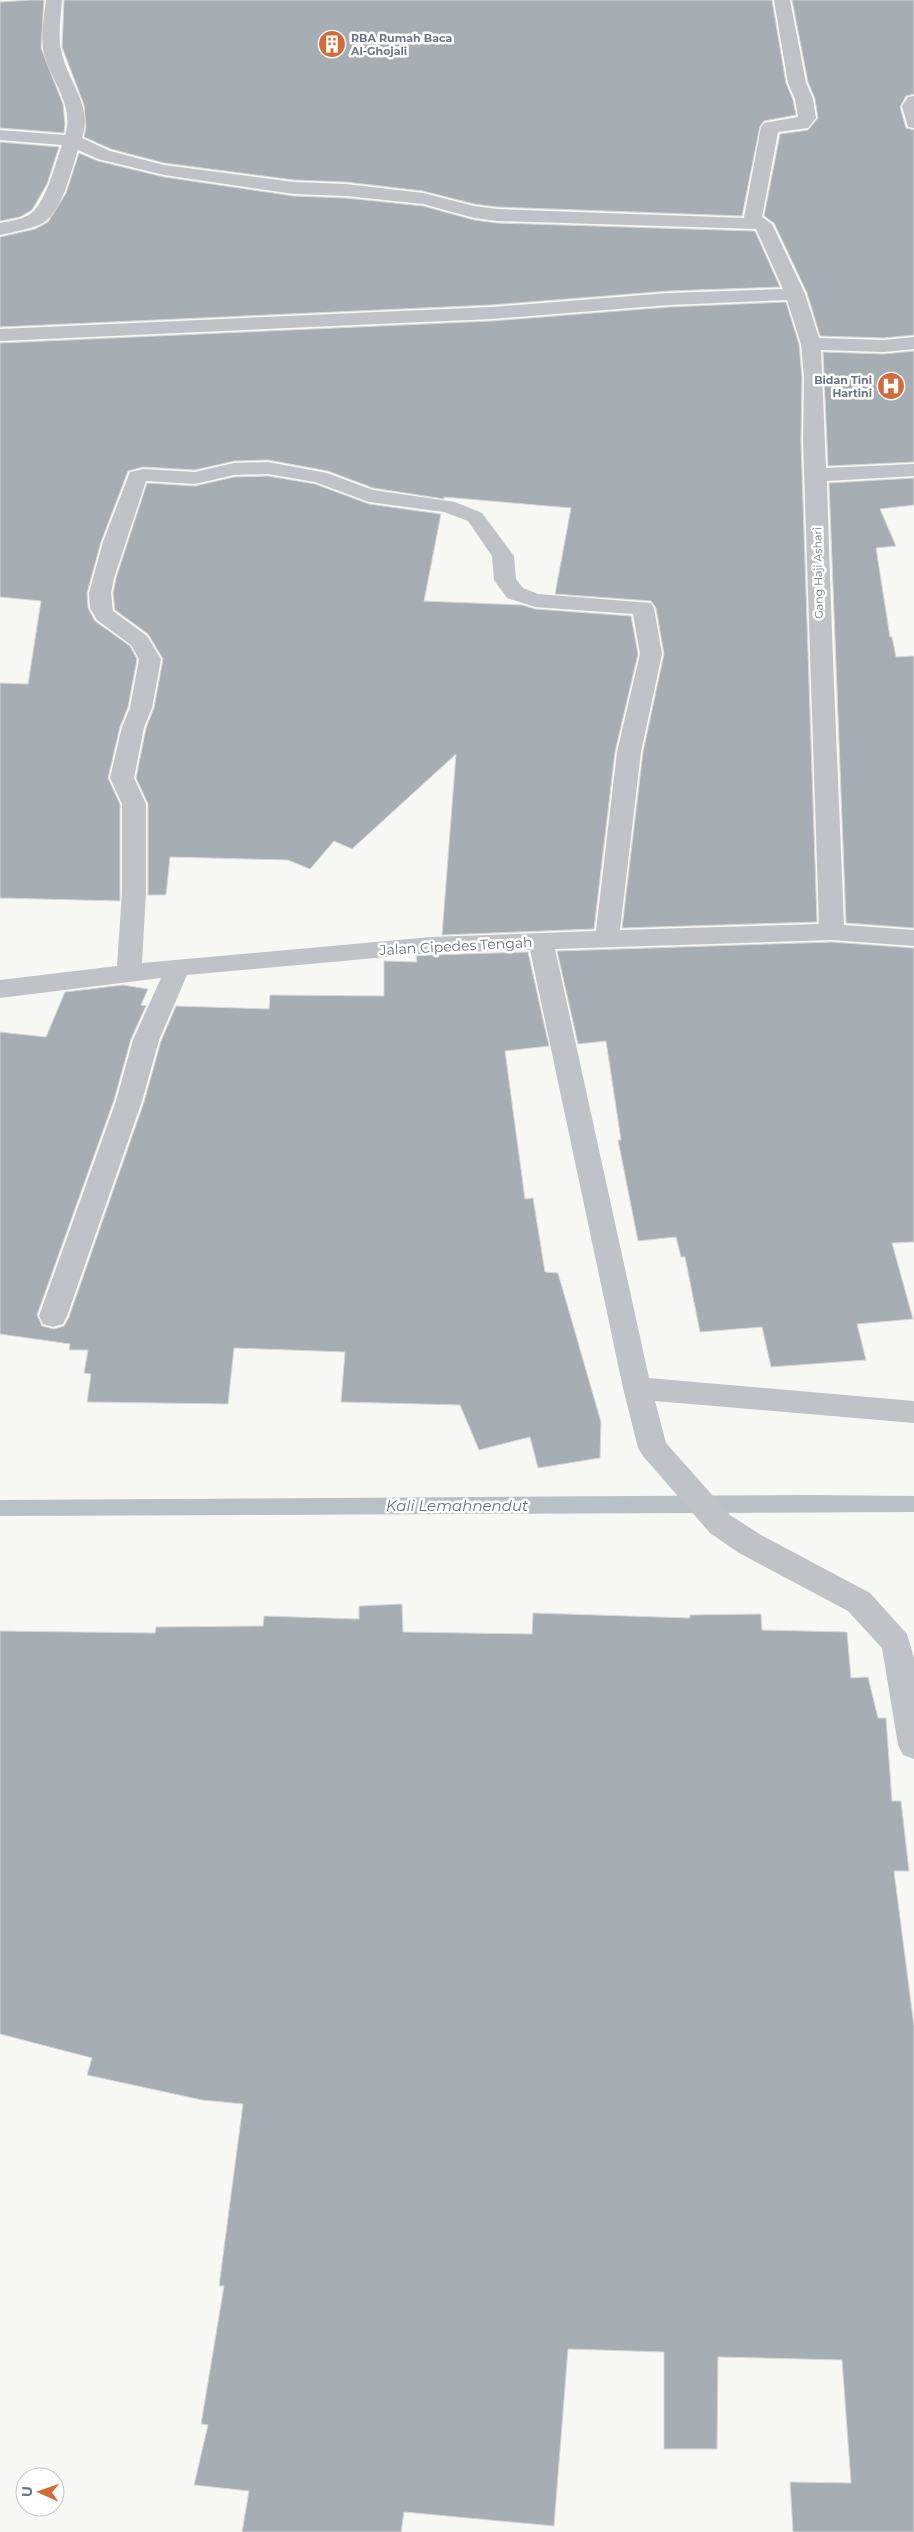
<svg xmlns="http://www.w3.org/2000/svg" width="914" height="2532" font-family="Montserrat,sans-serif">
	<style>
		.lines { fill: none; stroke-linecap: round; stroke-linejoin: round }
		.stream { fill: #b8c1c6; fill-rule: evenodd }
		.building { fill: #a6adb3; stroke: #d8d8d7 }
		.street { fill: #bfc2c6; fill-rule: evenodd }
		.labels { text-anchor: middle; stroke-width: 5; stroke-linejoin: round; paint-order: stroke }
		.far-poi-label { font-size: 11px; font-weight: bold; fill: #697582; stroke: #fff; text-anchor: start }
		.far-street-label { font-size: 11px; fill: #697582; stroke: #fff }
		.street-label { font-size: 14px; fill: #697582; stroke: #fff }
		.water-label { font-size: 15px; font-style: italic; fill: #65757e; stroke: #fff }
	</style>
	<rect width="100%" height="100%" fill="#f7f7f4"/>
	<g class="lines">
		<!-- stream -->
		<path class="stream" d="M810 1495 914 1496V1512L0 1516V1500Z"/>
	</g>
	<!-- building -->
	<path class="building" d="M30 0H44L41 48 63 104 65 124 64 133 0 128V2Z
		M64 0H772L786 83 793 100 796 115 764 121 760 126 742 216 497 207 474 204 423 191 346 182 294 180 164 163 111 149 84 137 86 127 84 105 62 47Z
		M792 0H914V94L906 96 900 107 906 128 914 130V335L884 338 820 336 807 293 774 223 764 216 780 134 808 130 818 118 815 99 808 82Z
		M0 142 59 147 47 184 32 210 20 217 0 221Z
		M79 153 98 161 164 177 294 196 346 198 423 206 474 220 497 223 755 231 780 287 669 291 491 305 0 327V237L35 229 48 222 66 193Z
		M786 302 799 344 802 377 801 441 817 922 622 928 643 752 664 654 656 608 651 601 555 594 571 508 444 497V499L373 488 328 471 268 460 234 461 195 470 143 467 128 471 101 542 87 593 88 608 95 621 130 646 137 659 128 707 120 727 108 778 120 804V901L0 898V683L28 684 41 601 0 597V343L491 321 669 307Z
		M914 351V462L828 466 823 352 884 354Z
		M268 476 315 484 369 504 441 514 424 601 522 605 535 609 631 616 638 654 615 752 594 929 442 935 456 754 352 849 334 841 310 869 288 860 170 857 166 895H148V804L136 778 146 728 154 708 163 659 148 634 115 610 113 593 116 578 147 483 195 486 234 477Z
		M914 478V505L880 509 896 546 876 548 890 637H892L896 657 914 656V928L846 923 829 483Z
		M832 942 914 948V1242L892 1243 913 1319 857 1324 866 1360 771 1367 762 1327 700 1332 685 1257H681L676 1237 638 1241 618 1140H621L606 1041 578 1044 557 951Z
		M528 952 549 1046 505 1051 525 1199 533 1198 545 1272 558 1273 601 1422 600 1458 538 1468 530 1437 479 1450 460 1405 341 1402 345 1352 234 1348 228 1404 87 1402 91 1374 84 1373 88 1350H69L70 1344 0 1334V1032L46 1037 65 992 123 985 148 989 141 1005 146 1006 131 1039 114 1100 37 1315 42 1326 54 1329 64 1326 69 1317 144 1102 161 1041 176 1006 269 1009 270 995 384 996V961L417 962 416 956 431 955Z
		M402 1604 403 1632 532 1634 533 1613 690 1618V1615L761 1614 762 1630 847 1632 851 1678 868 1677 878 1718H886L892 1801H901L909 1871H894L914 2026V2532H793L790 2482 851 2483 842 2360 718 2357 717 2449H664V2352L568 2349 554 2526 404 2512 401 2532H242L249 2491 194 2485 208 2425 201 2424 224 2286H219L243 2104 202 2100 87 2075 92 2058 0 2034V1631L155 1633 156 1627 263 1626 264 1616 359 1619V1606Z"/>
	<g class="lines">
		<!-- street -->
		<path class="street" d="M46 0H62C61 17 57 37 62 54 69 83 93 107 82 138L110 151 164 165 294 182 346 184 423 193 474 206 497 209 744 218 761 127 764 123 798 117 795 99 788 83 774 0H790L806 83 813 99 816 118 808 128 778 132 762 217 772 224 805 294 819 338 884 340 914 337V349L884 352 821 350 826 468 914 464V476L827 481C831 629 838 776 844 925L914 930V946L832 940 555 949 649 1378 914 1401V1423L655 1401 666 1443 730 1515 761 1535 870 1593 907 1634 914 1658V1759L903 1755 898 1745 882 1648 848 1611 739 1553 710 1533 643 1456 638 1448 623 1388 530 950 431 953 187 975 159 1040 142 1101 67 1316 63 1324 53 1327 43 1324 39 1316 116 1101 133 1040 161 978 0 998V980L117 966 122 892V804L110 778 122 727 130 708 139 659 131 645 97 620 90 608 89 593 103 542 130 472 143 469 195 472 234 463 268 462 327 473 373 490 455 502 482 513 514 556 516 579 523 588 538 594 651 603 654 608 662 654 641 752 620 930 819 924 803 441 804 377 801 344 787 300 669 305 491 319 0 341V329L491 307 669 293 783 289 756 229 497 221 474 218 423 204 346 196 294 194 164 175 98 159 78 150C71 171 61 217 39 225 27 230 12 232 0 235V223C9 221 19 220 27 216 45 208 55 164 62 145L0 140V130L65 135C75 107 51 80 44 54 40 37 44 17 46 0ZM268 474 315 482 369 502 444 512 468 521 492 556 494 580 507 598 535 607 633 614 640 654 617 752 596 931 431 937 142 963 146 892V804L134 778 144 727 152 708 161 659 147 636 113 611 111 593 114 578 146 481 195 484 234 475Z
			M914 96V128L908 127 902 106 908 97Z"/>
	</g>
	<!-- icons -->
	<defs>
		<g id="building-disc" transform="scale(1.4375)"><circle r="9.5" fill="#d26b39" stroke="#fff"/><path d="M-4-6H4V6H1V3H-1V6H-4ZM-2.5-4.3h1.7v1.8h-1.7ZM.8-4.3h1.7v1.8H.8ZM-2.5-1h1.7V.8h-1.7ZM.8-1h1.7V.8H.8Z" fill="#fff"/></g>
		<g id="hospital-disc" transform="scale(1.4375)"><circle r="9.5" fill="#d26b39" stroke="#fff"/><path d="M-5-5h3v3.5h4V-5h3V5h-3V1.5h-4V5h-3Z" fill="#fff"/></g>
	</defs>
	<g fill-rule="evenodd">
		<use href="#building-disc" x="332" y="44"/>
		<use href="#hospital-disc" x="891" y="386"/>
	</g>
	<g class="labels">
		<!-- far-poi labels -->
		<g class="far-poi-label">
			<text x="351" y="42">RBA Rumah Baca<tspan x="351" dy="13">Al-Ghojali</tspan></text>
			<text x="872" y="384" text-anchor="end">Bidan Tini<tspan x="872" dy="13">Hartini</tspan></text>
		</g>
		<!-- far-street labels -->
		<g class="far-street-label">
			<text transform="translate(818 573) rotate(-91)" y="4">Gang Haji Ashari</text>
		</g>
		<!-- street labels -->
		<g class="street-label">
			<text transform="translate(456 946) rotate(-3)" y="5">Jalan Cipedes Tengah</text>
		</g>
		<!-- water labels -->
		<g class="water-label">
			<text x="457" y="1511">Kali Lemahnendut</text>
		</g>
	</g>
	<!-- north arrow -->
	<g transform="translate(40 2492) rotate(272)"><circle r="24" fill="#ffffff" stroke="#c3c8cd"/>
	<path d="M0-4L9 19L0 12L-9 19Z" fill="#d26b39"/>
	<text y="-8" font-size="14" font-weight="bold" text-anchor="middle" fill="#697582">U</text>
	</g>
</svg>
